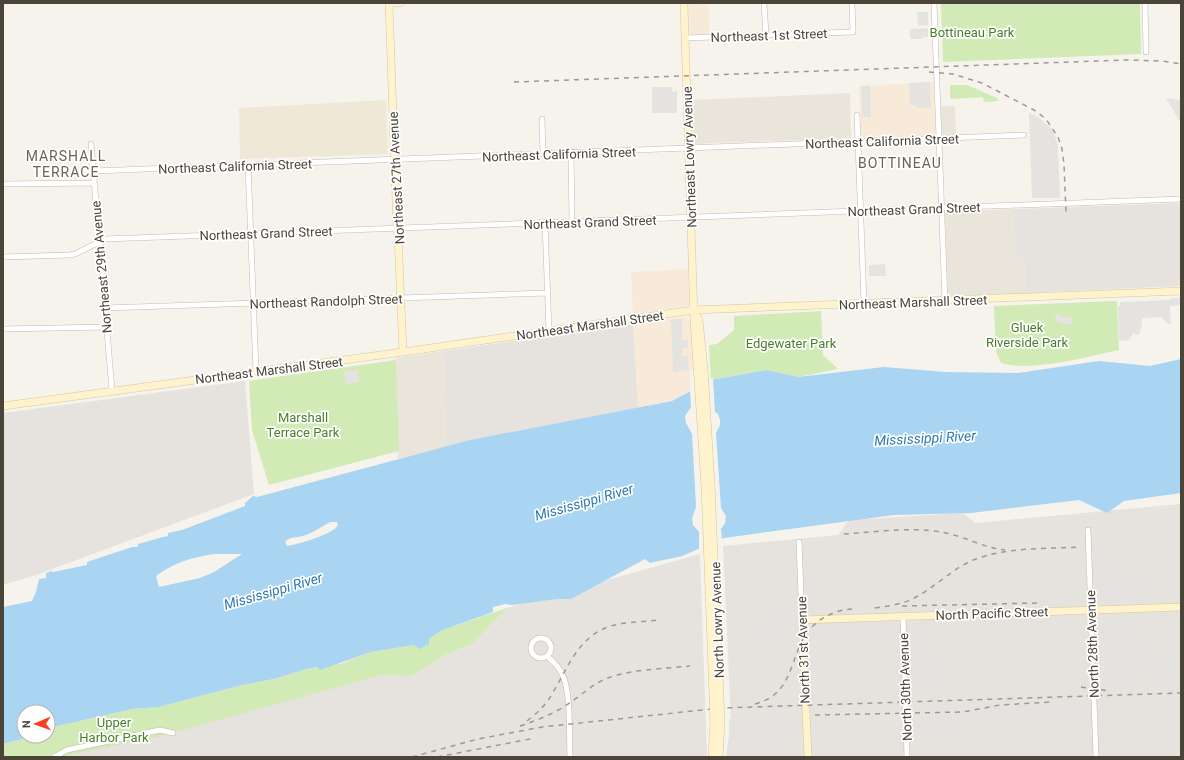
<svg xmlns="http://www.w3.org/2000/svg" width="1184" height="760" font-family="Roboto,sans-serif">
	<style>
		.residential { fill: #eae5da }
		.commercial { fill: #f7ead8 }
		.industrial { fill: #e6e2dd }
		.education { fill: #efe8d6 }
		.green { fill: #d2eab5 }
		.parking { fill: #e5e3e0 }
		.water { fill: #a9d4f2; fill-rule: evenodd }
		.pier { fill: #f6f3ec }
		.lines { fill: none; stroke-linecap: round; stroke-linejoin: round }
		.street-casing { stroke: #c2bbae; stroke-width: 6 }
		.secondary-casing { stroke: #d6c79b; stroke-width: 8 }
		.street { stroke: #fff; stroke-width: 5 }
		.secondary { stroke: #fff3cd; stroke-width: 7 }
		.rail { stroke: #9a9a9a; stroke-width: 1.5; stroke-dasharray: 5 5; stroke-linecap: butt }
		.secondary-bridge-casing { stroke: #d6c79b; stroke-width: 8; stroke-linecap: butt }
		.secondary-bridge { stroke: #fff3cd; stroke-width: 7 }
		.labels { text-anchor: middle; stroke-width: 3.5; stroke-linejoin: round; paint-order: stroke }
		.park-label { font-size: 13px; fill: #4a7f2a; stroke: #fff }
		.street-label { font-size: 13px; fill: #4b4439; stroke: #fff }
		.neighbourhood-label { font-size: 14px; letter-spacing: 1px; fill: #6e6250; stroke: #fff }
		.water-label { font-size: 14px; font-style: italic; fill: #2e7ab2; stroke: #fff }
	</style>
	<rect width="100%" height="100%" fill="#f6f3ec"/>
	<!-- residential -->
	<path class="residential" d="M850 93 851 138 695 144 693 143 692 100Z
		M941 106H955L956 135H944L942 134Z
		M1013 209 1015 257H1024L1025 293 951 296 948 292 945 214 946 212Z
		M444 351 446 447 398 459 395 358Z"/>
	<!-- commercial -->
	<path class="commercial" d="M689 3H708L710 37 690 38Z
		M934 82 935 135 931 136 863 138 861 135 859 86Z
		M688 269 689 306 633 314 631 272Z
		M682 317 688 318 691 322 694 369 690 370V391L672 401 638 408 633 324Z"/>
	<!-- industrial -->
	<path class="industrial" d="M1166 98 1181 100V124L1174 111Z
		M1181 203V286L1025 293 1024 257H1015L1013 209Z
		M633 324 638 408 470 440 446 447 444 351Z
		M245 381 254 494 39 574 3 585V413Z
		M1181 504V757H726L731 721 723 546 838 535 849 520 963 513 975 523Z
		M700 554 707 757H66L70 755 381 675 411 676 447 654 472 644 507 608Z"/>
	<!-- education -->
	<path class="education" d="M386 100 388 154 240 159 239 108Z"/>
	<!-- green -->
	<path class="green" d="M941 3H1140L1141 54 943 62Z
		M950 85H967L997 98 998 101 984 102 983 97 950 99Z
		M1117 301 1119 350C1086 357 1032 372 1001 363L996 352 994 306Z
		M821 311 823 355 838 369 798 377 767 370 711 380 709 345 717 344 734 330V316Z
		M396 360 399 451 269 485 252 430 249 381Z
		M507 608 472 644 447 654 411 676 381 675 161 736 70 755 66 757H3V744L34 736H48L49 728 132 709 159 707 242 685 274 679 306 669 340 664 371 652 414 645 429 639 440 631Z"/>
	<!-- parking -->
	<path class="parking" d="M917 12H928V25L918 26Z
		M928 28V37H923V39H910V29Z
		M930 82 931 108H916V105H910L909 83Z
		M861 86H870L871 117H862Z
		M672 87V92L677 91V113H652V87Z
		M1029 112 1039 118 1053 130 1058 145 1060 198H1032Z
		M885 264 886 276H869V265Z
		M1171 298H1181V305L1170 306 1171 324H1168L1161 317 1142 318V324L1139 335H1135V332H1134L1129 340 1119 341 1118 306H1120V302L1170 300Z
		M1057 313 1064 317H1071L1073 324H1063L1054 320Z
		M682 319V340H688V347L682 348V356H688L689 370 673 372 671 320Z
		M357 370 359 382 346 384 344 371Z
		M1107 546 1108 566 1123 565 1124 578 1151 577 1152 600 1112 602 1110 596H1103V594L1099 593 1097 547Z
		M795 616 796 637H790L787 640 758 641 757 618Z
		M1133 616 1135 683 1108 684 1104 675H1101L1099 633 1112 632V617Z
		M934 623V632L914 633V624Z
		M895 624 896 638 834 641 833 636H827V639H808V634L816 626H824V631H835V626Z
		M934 639 936 689H928L912 682 911 640Z
		M1142 643H1152V653L1171 652 1172 679H1143Z
		M634 677 639 714 590 719 586 693Z
		M1083 706V719L1064 720V723L944 727V732L918 733V716L1000 712 1001 709Z
		M795 715 796 743 730 746 729 719 743 717Z
		M891 749V753L840 754V750Z"/>
	<!-- water -->
	<path class="water" d="M1181 359V493L1124 501 1107 513 1079 500 971 513 894 515 724 538 682 556 650 563 645 559 571 599H556L513 605 505 604 493 607V612L440 631 429 639V644L420 649 414 645 371 652 320 670 317 667 306 669 274 679 242 685 159 707 132 709 49 728 50 731 48 732V712H24V736H34L3 744V607L32 601 36 592 39 579 46 578V573L52 571 53 572 87 565V562L132 547H138V544L163 537 168 536V533L182 530 245 506V503L253 496 257 497 470 440 672 401 711 380 767 370 798 377 884 367 945 372 1018 373 1099 361 1150 366ZM330 522H337L338 525C334 534 296 545 287 546L285 542C291 536 295 538 303 536 313 533 321 527 330 522ZM214 554H242L214 572 200 578 159 587 156 576C173 563 193 557 214 554Z"/>
	<!-- pier -->
	<path class="pier" d="M713 378 715 412 718 414 720 420V425L716 433 721 508 726 516 725 523 721 529 722 541 699 551V532L693 525 692 518 696 507 692 434 686 423 685 416 691 407 690 389Z"/>
	<g class="lines">
		<!-- street casing -->
		<g class="street-casing">
			<path id="street" d="M764 3 766 35
				M934 3 945 301
				M1145 3 1146 52
				M685 38 853 32 852 3
				M857 115 864 303
				M542 119 543 154
				M91 144 112 390
				M571 153 572 222
				M248 165 256 371
				M93 171 1024 135
				M3 184 94 183
				M545 223 549 331
				M3 257 69 255 75 254 105 239 1181 199
				M105 308 548 293
				M3 329 106 327
				M1088 530 1096 757
				M799 542 802 620
				M903 616 907 757
				M531 648a10 10 0 1 1 20 0a10 10 0 1 1-20 0Z
				M547 656C554 662 560 668 563 676 571 693 569 737 570 757
				M54 757 67 750 160 730 173 733"/>
		</g>
		<!-- secondary casing -->
		<g class="secondary-casing">
			<path id="secondary" d="M389 3 397 229 398 236 403 352
				M389 3H400
				M684 3 694 320 705 486
				M695 312 699 320 704 369 711 484
				M3 406 403 352 694 310 1181 291
				M712 757 714 722
				M719 757 721 722
				M808 757 802 620 1181 607"/>
		</g>
		<!-- street -->
		<use href="#street" class="street"/>
		<!-- secondary -->
		<use href="#secondary" class="secondary"/>
		<!-- rail -->
		<path class="rail" d="M929 72 953 74 982 83 1034 110 1046 119 1058 137 1062 149 1064 164 1066 212
			M514 82 1126 60 1162 61 1181 64
			M844 534C877 532 913 526 946 533 966 537 984 548 1005 550
			M902 606 1038 603
			M875 608C889 606 904 604 916 597 937 586 954 567 976 559 1008 547 1046 549 1079 547
			M1081 687 1109 691
			M755 704C789 695 789 668 802 641 811 622 832 610 852 609
			M815 715 963 712 1000 705 1051 702
			M527 721C537 713 546 705 552 694 568 668 578 636 611 626 625 622 642 622 657 620
			M520 726C535 721 551 715 565 706 578 698 589 687 603 680 628 669 663 669 690 666
			M412 757 478 739 542 727 721 708 1181 693
			M437 757 535 738"/>
		<!-- secondary-bridge casing -->
		<g class="secondary-bridge-casing">
			<path id="secondary-bridge" d="M711 484 721 722
				M705 486 714 722"/>
		</g>
		<!-- secondary-bridge -->
		<use href="#secondary-bridge" class="secondary-bridge"/>
	</g>
	<g class="labels">
		<!-- park labels -->
		<g class="park-label">
			<text x="972" y="37">Bottineau Park</text>
			<text x="1027" y="332">Gluek<tspan x="1027" dy="15">Riverside Park</tspan></text>
			<text x="791" y="348">Edgewater Park</text>
			<text x="303" y="422">Marshall<tspan x="303" dy="15">Terrace Park</tspan></text>
			<text x="114" y="727">Upper<tspan x="114" dy="15">Harbor Park</tspan></text>
		</g>
		<!-- street labels -->
		<g class="street-label">
			<text transform="translate(769 35) rotate(-2)" y="5">Northeast 1st Street</text>
			<text transform="translate(882 141) rotate(-2)" y="5">Northeast California Street</text>
			<text transform="translate(559 154) rotate(-2)" y="5">Northeast California Street</text>
			<text transform="translate(689 157) rotate(-92)" y="5">Northeast Lowry Avenue</text>
			<text transform="translate(235 166) rotate(-2)" y="5">Northeast California Street</text>
			<text transform="translate(396 178) rotate(-93)" y="5">Northeast 27th Avenue</text>
			<text transform="translate(914 209) rotate(-2)" y="5">Northeast Grand Street</text>
			<text transform="translate(590 222) rotate(-2)" y="5">Northeast Grand Street</text>
			<text transform="translate(266 233) rotate(-2)" y="5">Northeast Grand Street</text>
			<text transform="translate(101 267) rotate(-95)" y="5">Northeast 29th Avenue</text>
			<text transform="translate(326 301) rotate(-2)" y="5">Northeast Randolph Street</text>
			<text transform="translate(913 302) rotate(-2)" y="5">Northeast Marshall Street</text>
			<text transform="translate(590 325) rotate(-8)" y="5">Northeast Marshall Street</text>
			<text transform="translate(269 370) rotate(-7)" y="5">Northeast Marshall Street</text>
			<text transform="translate(992 613) rotate(-2)" y="5">North Pacific Street</text>
			<text transform="translate(717 620) rotate(-92)" y="5">North Lowry Avenue</text>
			<text transform="translate(1092 644) rotate(-92)" y="5">North 28th Avenue</text>
			<text transform="translate(803 650) rotate(-92)" y="5">North 31st Avenue</text>
			<text transform="translate(905 687) rotate(-92)" y="5">North 30th Avenue</text>
		</g>
		<!-- neighbourhood labels -->
		<g class="neighbourhood-label">
			<text x="66" y="161">MARSHALL<tspan x="66" dy="16">TERRACE</tspan></text>
			<text x="900" y="168">BOTTINEAU</text>
		</g>
		<!-- water labels -->
		<g class="water-label">
			<text transform="translate(925 438) rotate(-3)" y="5">Mississippi River</text>
			<text transform="translate(584 502) rotate(-16)" y="5">Mississippi River</text>
			<text transform="translate(273 591) rotate(-16)" y="5">Mississippi River</text>
		</g>
	</g>
	<!-- border -->
	<rect width="1184" height="760" fill="none" stroke="#4b4439" stroke-width="8"/>
	<!-- north arrow -->
	<g transform="translate(36 724) rotate(268)"><circle r="19" fill="#ffffff" stroke="#b7b4b0"/>
	<path d="M0-3L7 15L0 10L-7 15Z" fill="#fc3f1d"/>
	<text y="-6" font-size="11" font-weight="bold" text-anchor="middle" fill="#4b4439">N</text>
	</g>
</svg>
